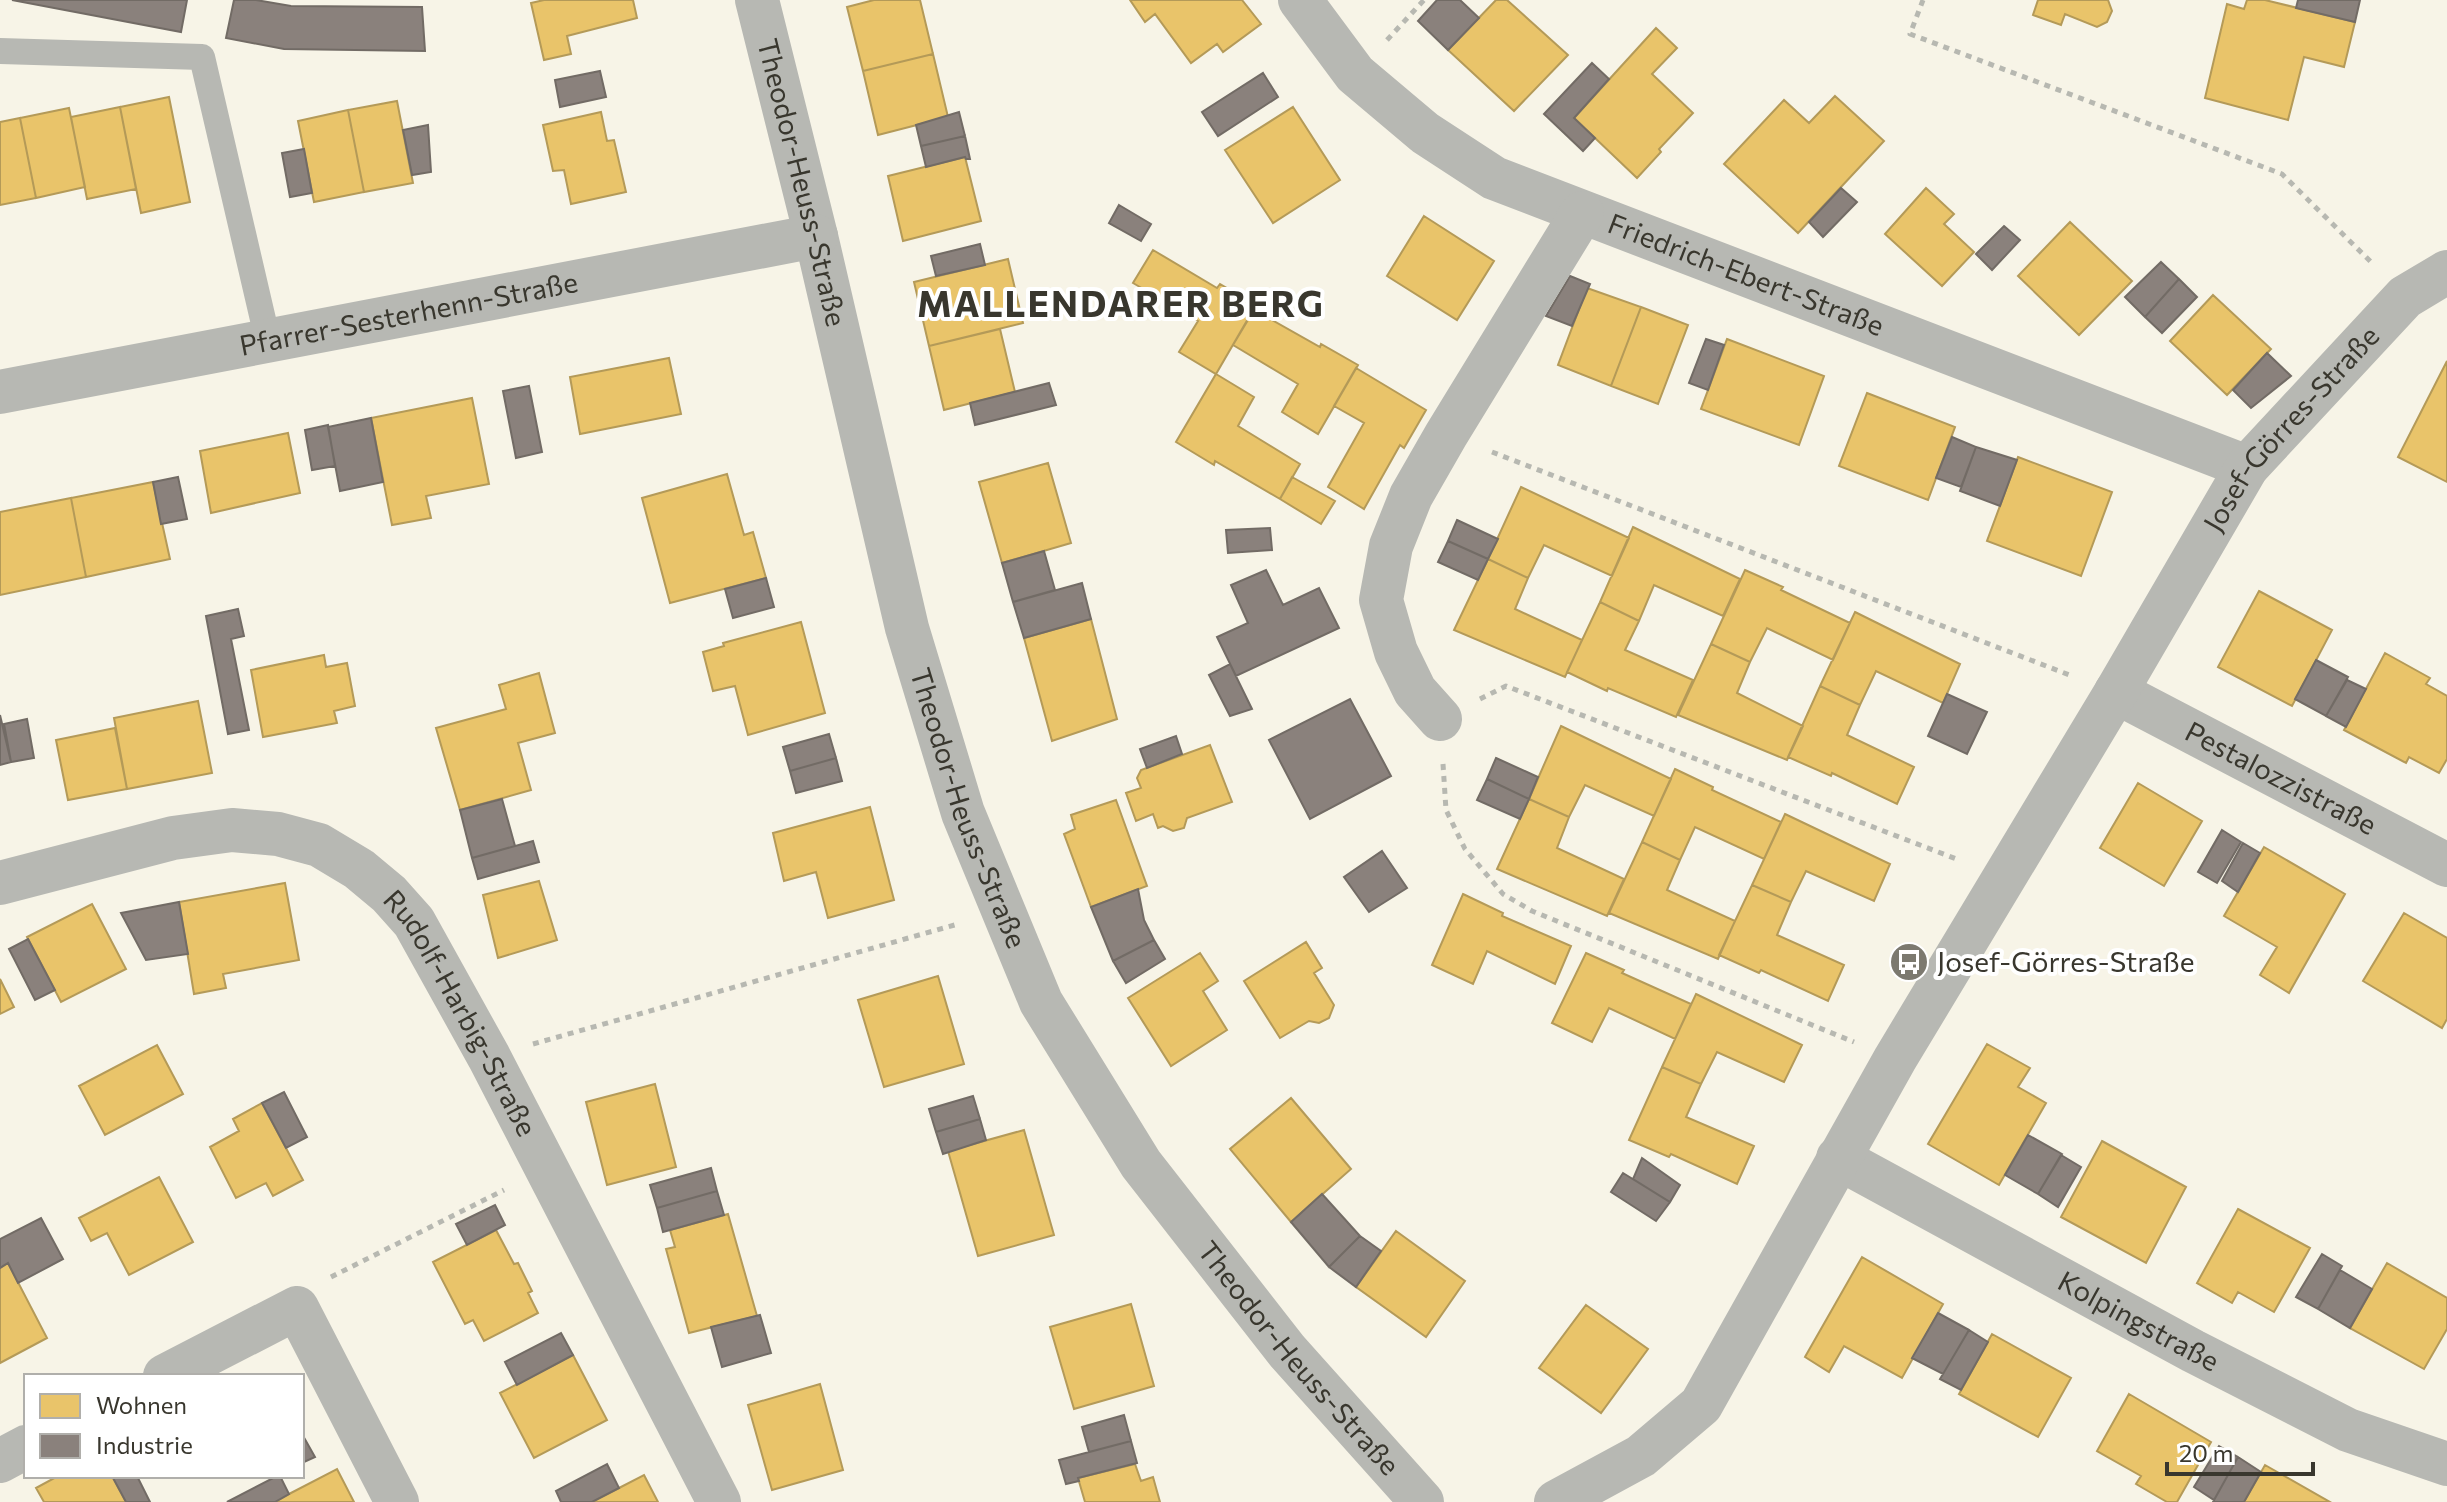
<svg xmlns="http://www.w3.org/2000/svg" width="2447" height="1502" font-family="Commissioner,sans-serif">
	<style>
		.homes { fill: #e9c46a; stroke: #b49a58; stroke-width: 2 }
		.industry { fill: #8a817c; stroke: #726b65; stroke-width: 2 }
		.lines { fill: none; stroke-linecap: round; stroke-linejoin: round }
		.path { stroke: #b7b8b1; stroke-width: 5; stroke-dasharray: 6 6; stroke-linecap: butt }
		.lane { stroke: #b7b8b3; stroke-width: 26 }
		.street { stroke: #b7b8b3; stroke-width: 44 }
		.labels { text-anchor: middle; stroke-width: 8; stroke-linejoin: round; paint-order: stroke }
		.street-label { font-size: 28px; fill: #39372e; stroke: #fff }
		.poi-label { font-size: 28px; fill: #39372e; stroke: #fff; text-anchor: start }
		.district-label { font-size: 36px; font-weight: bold; letter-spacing: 2px; fill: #39372e; stroke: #fff }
	</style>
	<rect width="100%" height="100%" fill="#f7f4e7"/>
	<!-- homes -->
	<path class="homes" d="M544 0H633L637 18 567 36 571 54 544 60 531 3Z
		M874 0H920L933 54 863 71 847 7Z
		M1130 0H1242L1261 24 1223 52 1217 44 1191 63 1155 14 1145 22Z
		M1496 0H1507L1568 55 1514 111 1448 50Z
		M2038 0H2108L2112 11 2107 22 2097 27 2065 14 2061 25 2033 15Z
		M2247 0H2265L2355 22 2344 67 2304 57 2288 120 2205 98 2227 4 2244 9Z
		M1656 28 1677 48 1652 74 1693 113 1659 149 1661 152 1637 178 1574 118Z
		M933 54 948 117 878 135 863 71Z
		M1835 96 1884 141 1798 233 1724 164 1784 100 1809 123Z
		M169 97 190 202 141 213 120 107Z
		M397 101 413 183 364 192 348 110Z
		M120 107 136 189 87 199 71 117Z
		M1293 107 1340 180 1273 223 1225 150Z
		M69 108 85 187 36 198 20 118Z
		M348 110 364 192 314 202 298 121Z
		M601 112 607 141 614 140 626 192 571 204 564 170 553 171 543 125Z
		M20 118 36 198 0 205V122Z
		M965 157 981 221 903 241 888 176Z
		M1926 188 1954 214 1944 224 1974 252 1942 286 1885 234Z
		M1424 216 1494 261 1457 320 1387 276Z
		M2070 222 2132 281 2079 335 2018 276Z
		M1153 250 1217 288 1220 284 1256 305 1216 374 1179 352 1198 321 1133 283Z
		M1008 259 1023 323 929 346 914 282Z
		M1587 288 1641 307 1611 386 1558 365Z
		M2213 295 2271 349 2227 395 2170 341Z
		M1641 307 1688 325 1658 404 1611 386Z
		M1254 310 1320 347 1321 344 1358 365 1318 434 1282 412 1298 384 1233 345Z
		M1000 329 1015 392 944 410 929 346Z
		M1727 339 1824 376 1799 445 1701 409Z
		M669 358 681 414 580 434 570 377Z
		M2447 361V482L2398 457Z
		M1356 368 1426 410 1404 448 1400 445 1364 509 1328 487 1364 423 1334 406Z
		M1216 374 1254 397 1238 426 1300 464 1280 499 1215 461 1214 465 1176 442Z
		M1867 393 1955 427 1928 500 1839 466Z
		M472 398 489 484 426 496 431 518 392 525 371 418Z
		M288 433 300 493 211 513 200 451Z
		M2018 457 2112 492 2081 576 1987 541Z
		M1048 463 1071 543 1002 563 979 482Z
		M727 474 744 535 753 532 766 578 670 603 642 498Z
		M1292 477 1335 501 1321 524 1280 499Z
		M153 482 170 559 86 577 71 498Z
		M1521 487 1629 538 1612 576 1544 545 1528 578 1488 559Z
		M71 498 86 577 0 595V512Z
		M1633 527 1740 579 1723 616 1654 585 1639 621 1600 602Z
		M1488 559 1528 578 1515 609 1582 640 1565 677 1454 630Z
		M1745 570 1783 587 1781 590 1850 623 1833 660 1767 628 1750 662 1711 644Z
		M2259 591 2332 630 2292 706 2218 667Z
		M1600 602 1639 621 1625 650 1693 680 1676 717 1608 688 1607 691 1567 672Z
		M1855 612 1960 664 1943 703 1876 671 1860 705 1820 686Z
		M1091 619 1117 719 1052 741 1024 638Z
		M801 622 825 713 748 735 735 686 713 691 703 652 724 646 723 643Z
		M1711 644 1750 662 1737 693 1803 726 1787 760 1678 715Z
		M2385 653 2430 678 2426 684 2447 696V759L2439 773 2409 757 2406 763 2344 730Z
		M324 655 326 667 347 663 355 706 334 711 337 723 263 737 251 670Z
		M539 673 555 733 518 743 531 790 460 810 436 728 506 709 499 685Z
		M1820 686 1860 705 1847 735 1914 767 1897 804 1832 773 1831 776 1788 757Z
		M198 701 212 773 127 789 114 718Z
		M1561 726 1671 779 1654 816 1585 785 1569 817 1529 799Z
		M115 728 127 789 68 800 56 740Z
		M1210 745 1232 802 1187 818 1184 828 1173 831 1163 826 1158 828 1153 814 1136 821 1126 793 1141 788 1137 778 1141 770Z
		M1675 769 1713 787 1712 790 1781 822 1764 859 1695 827 1680 860 1642 842Z
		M2138 783 2202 821 2164 886 2100 848Z
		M1529 799 1569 817 1557 848 1624 879 1607 916 1497 869Z
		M1116 800 1147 886 1091 907 1064 834 1075 829 1071 815Z
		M870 807 894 900 828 918 816 872 784 881 773 833Z
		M1785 814 1890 864 1874 901 1806 871 1791 902 1752 885Z
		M1642 842 1680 860 1667 890 1735 921 1718 959 1609 913Z
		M2264 847 2345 894 2289 993 2260 975 2277 947 2224 916Z
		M539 881 557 940 498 958 483 895Z
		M285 883 299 960 223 974 226 988 194 994 179 902Z
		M1752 885 1791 902 1777 935 1844 965 1828 1001 1761 970 1759 973 1719 955Z
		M1463 894 1503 913 1502 916 1571 946 1555 984 1487 951 1473 984 1432 965Z
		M92 904 126 969 61 1002 27 937Z
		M2404 913 2447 938V1019L2442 1028 2363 981Z
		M1306 942 1322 968 1314 973 1334 1005 1329 1018 1319 1023 1309 1021 1280 1038 1244 981Z
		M1200 953 1218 981 1203 991 1227 1030 1171 1066 1128 998Z
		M1586 953 1624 970 1622 973 1691 1004 1675 1039 1609 1008 1592 1042 1552 1023Z
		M938 976 964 1064 884 1087 858 1000Z
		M0 979 14 1007 0 1014Z
		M1696 994 1802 1045 1784 1082 1717 1052 1701 1084 1662 1067Z
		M1987 1044 2030 1068 2018 1087 2046 1103 1999 1185 1928 1144Z
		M157 1045 183 1094 105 1135 79 1086Z
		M1662 1067 1701 1084 1686 1117 1754 1146 1737 1184 1671 1154 1669 1157 1629 1140Z
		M655 1084 676 1167 607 1185 586 1102Z
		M1291 1098 1351 1169 1291 1222 1230 1149Z
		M262 1103 303 1180 273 1196 266 1183 236 1198 210 1147 239 1131 233 1119Z
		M1024 1130 1054 1235 978 1256 948 1151Z
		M2102 1141 2186 1187 2146 1263 2061 1217Z
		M159 1177 193 1242 129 1275 107 1233 91 1241 79 1218Z
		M2238 1209 2310 1248 2274 1312 2238 1292 2232 1303 2197 1283Z
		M728 1214 757 1316 689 1333 666 1249 675 1247 670 1230Z
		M496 1230 514 1264 518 1263 532 1291 528 1293 538 1313 484 1341 473 1320 465 1324 433 1262Z
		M1396 1231 1465 1281 1426 1337 1356 1287Z
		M1862 1257 1943 1304 1902 1378 1844 1346 1829 1372 1805 1357Z
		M8 1263 47 1338 0 1363V1268Z
		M2387 1263 2447 1298V1329L2424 1369 2350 1328Z
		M1131 1304 1154 1386 1074 1409 1050 1327Z
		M1586 1305 1648 1349 1601 1413 1539 1368Z
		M1992 1334 2071 1378 2038 1437 1959 1394Z
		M573 1355 607 1420 534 1458 500 1393Z
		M820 1384 843 1470 772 1490 748 1405Z
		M2129 1394 2211 1442 2177 1502H2167L2136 1484 2141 1476 2097 1451Z
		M1135 1464 1141 1481 1153 1477 1160 1502H1085L1078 1478Z
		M2265 1465 2330 1502H2244Z
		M337 1469 354 1502H275L289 1494Z
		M644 1475 658 1502H592L619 1488Z
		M58 1476H112L126 1502H44L36 1488Z"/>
	<!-- industry -->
	<path class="industry" d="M12 0H187L181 32Z
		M234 0H256L291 6 422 7 425 51 284 49 226 38Z
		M1437 0H1460L1479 18 1448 50 1418 21Z
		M2298 0H2360L2355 22 2296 8Z
		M1592 63 1609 79 1574 118 1595 138 1583 151 1544 114Z
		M600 71 606 97 560 107 555 80Z
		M1263 73 1278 97 1218 136 1202 112Z
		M959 112 965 136 921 146 916 125Z
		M428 125 431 172 412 175 403 130Z
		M965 136 970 159H966L965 157 926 167 921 146Z
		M304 149 312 193 290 197 282 153Z
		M1841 188 1857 202 1823 237 1809 222Z
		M1119 205 1151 224 1141 241 1109 223Z
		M2004 226 2020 240 1992 270 1976 254Z
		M980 244 985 265 936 276 931 256Z
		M2161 262 2179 279 2145 317 2125 297Z
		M1570 276 1590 284 1572 326 1546 316Z
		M2179 279 2197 297 2162 333 2145 317Z
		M1706 339 1724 345 1708 390 1689 383Z
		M2267 353 2291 376 2251 408 2233 390Z
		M1049 383 1056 405 975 425 970 403Z
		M529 386 542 452 516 458 503 391Z
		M371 418 383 482 340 491 328 427Z
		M328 425 335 466 312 470 305 430Z
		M1952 437 1976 447 1961 487 1936 478Z
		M1976 447 2017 460 2000 506 1960 491Z
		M178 477 187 519 161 524 153 482Z
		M1457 520 1498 539 1488 559 1448 541Z
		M1270 528 1272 550 1228 553 1226 530Z
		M1448 541 1488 559 1478 580 1438 562Z
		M1044 551 1055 590 1013 602 1002 563Z
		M1266 570 1283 605 1319 588 1339 628 1236 676 1217 637 1248 623 1231 585Z
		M766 578 774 607 733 618 725 589Z
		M1082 583 1091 619 1024 638 1013 602Z
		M238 609 244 636 231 639 249 730 228 734 206 616Z
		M2316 660 2348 677 2326 716 2295 699Z
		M1230 664 1252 709 1230 716 1209 675Z
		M2347 680 2366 689 2346 727 2326 716Z
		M1947 694 1987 712 1967 754 1928 736Z
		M1350 699 1391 776 1310 819 1269 740Z
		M0 715 11 762 0 765Z
		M27 719 34 758 11 762 4 724Z
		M829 734 836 758 790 771 783 747Z
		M1176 736 1182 754 1147 768 1140 749Z
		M836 758 842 781 796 793 790 771Z
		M1496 758 1538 777 1529 799 1487 779Z
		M1487 779 1529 799 1520 819 1477 800Z
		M502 799 515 846 472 858 460 810Z
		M2222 830 2241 842 2217 883 2198 872Z
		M533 841 539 862 478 879 472 858Z
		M2243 843 2260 853 2238 892 2222 881Z
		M1382 851 1407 888 1369 912 1344 877Z
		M1138 889 1144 920 1154 940 1113 961 1091 907Z
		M179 902 188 954 146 960 121 913Z
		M28 939 55 990 35 1000 9 949Z
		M1154 940 1165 959 1126 983 1113 961Z
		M284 1092 307 1137 286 1148 262 1103Z
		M973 1096 980 1119 936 1132 929 1109Z
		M980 1119 986 1140 943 1154 936 1132Z
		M2028 1135 2062 1154 2038 1194 2005 1175Z
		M2061 1155 2081 1167 2058 1207 2038 1194Z
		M1642 1158 1680 1185 1670 1202 1633 1179Z
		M711 1168 717 1191 657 1208 650 1185Z
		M1623 1173 1670 1202 1656 1221 1611 1192Z
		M717 1191 724 1215 663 1232 657 1208Z
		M1322 1194 1360 1236 1329 1267 1291 1222Z
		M495 1205 505 1225 467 1245 456 1224Z
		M41 1218 63 1259 18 1283 8 1263 0 1268V1239Z
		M1360 1236 1381 1251 1356 1287 1329 1267Z
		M2322 1254 2342 1266 2318 1309 2296 1297Z
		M2340 1270 2372 1289 2350 1328 2318 1309Z
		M1938 1313 1969 1330 1943 1374 1912 1358Z
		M760 1315 771 1353 722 1367 711 1327Z
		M1969 1330 1988 1342 1961 1390 1940 1379Z
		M561 1333 573 1355 517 1385 505 1362Z
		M1124 1415 1131 1441 1089 1452 1082 1427Z
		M302 1434 315 1457 302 1463Z
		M1131 1441 1137 1463 1078 1478 1079 1481 1066 1484 1059 1460Z
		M2219 1446 2238 1457 2214 1500 2194 1487Z
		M2238 1457 2261 1472 2244 1502H2213Z
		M607 1464 619 1488 592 1502H561L556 1491Z
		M112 1476H137L150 1502H126Z
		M277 1476H280L289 1494 275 1502H227Z"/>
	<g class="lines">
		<!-- path -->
		<path class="path" d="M1923 0 1910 34 2282 174 2374 265
			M1387 40 1424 0
			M1492 452 2072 676
			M1480 699 1506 686 1959 860
			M1443 764 1446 810 1465 849 1503 894 1532 911 1854 1042
			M533 1044 958 924
			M331 1277 504 1190"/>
		<!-- lane -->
		<path class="lane" d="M0 51 202 57 268 341"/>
		<!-- street -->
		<g class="street">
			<path id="s1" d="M757 0 816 236 907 628 963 813 1041 1002 1141 1164 1287 1351 1422 1502"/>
			<path id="s2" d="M1300 0 1355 74 1425 133 1494 178 2247 467"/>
			<path id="s3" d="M0 392 816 236"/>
			<path id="s4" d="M2116 692 2447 865"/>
			<path d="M1440 719 1415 691 1396 652 1381 600 1391 546 1411 496 1446 435 1582 213"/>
			<path id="s5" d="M0 883 173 838 232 830 278 834 319 845 359 869 389 894 414 922 489 1057 719 1502"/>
			<path id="s6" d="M1838 1158 2193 1351 2348 1430 2447 1464"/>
			<path d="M165 1376 297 1308 397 1502"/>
			<path d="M0 1461 26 1447"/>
			<path id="s7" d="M1556 1502 1641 1456 1701 1405 1895 1059 2116 692 2247 467 2405 297 2447 272"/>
		</g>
	</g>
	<!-- icons -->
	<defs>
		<g id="bus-disc" transform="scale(2)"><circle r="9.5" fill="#7c796f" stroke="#fff"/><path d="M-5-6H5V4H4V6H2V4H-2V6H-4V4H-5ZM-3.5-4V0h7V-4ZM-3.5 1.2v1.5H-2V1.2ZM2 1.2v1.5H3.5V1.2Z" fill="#fff"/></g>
	</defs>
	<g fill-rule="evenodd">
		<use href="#bus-disc" x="1909" y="962"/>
	</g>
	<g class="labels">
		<!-- street labels -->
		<g class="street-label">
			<text dy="10" stroke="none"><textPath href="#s1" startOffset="188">Theodor-Heuss-Straße</textPath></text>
			<text dy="10" stroke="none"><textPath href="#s2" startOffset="536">Friedrich-Ebert-Straße</textPath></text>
			<text dy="10" stroke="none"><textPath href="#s3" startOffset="416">Pfarrer-Sesterhenn-Straße</textPath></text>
			<text dy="10" stroke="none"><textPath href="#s7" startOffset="1318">Josef-Görres-Straße</textPath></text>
			<text dy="10" stroke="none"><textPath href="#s4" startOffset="186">Pestalozzistraße</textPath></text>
			<text dy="10" stroke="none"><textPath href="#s1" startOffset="836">Theodor-Heuss-Straße</textPath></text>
			<text dy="10" stroke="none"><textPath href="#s5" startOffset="552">Rudolf-Harbig-Straße</textPath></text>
			<text dy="10" stroke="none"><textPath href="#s6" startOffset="342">Kolpingstraße</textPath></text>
			<text dy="10" stroke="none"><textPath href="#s1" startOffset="1484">Theodor-Heuss-Straße</textPath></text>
		</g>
		<!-- poi labels -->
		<g class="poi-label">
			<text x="1937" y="972">Josef-Görres-Straße</text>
		</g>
		<!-- district labels -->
		<g class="district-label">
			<text x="1121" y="317">MALLENDARER BERG</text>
		</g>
	</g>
	<!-- legend -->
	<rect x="24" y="1374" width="280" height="104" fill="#ffffff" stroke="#b0afab" stroke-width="2"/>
	<rect x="40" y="1394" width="40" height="24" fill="#e9c46a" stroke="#b0afab" stroke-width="2"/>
	<text x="96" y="1414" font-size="24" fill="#39372e">Wohnen</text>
	<rect x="40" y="1434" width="40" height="24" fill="#8a817c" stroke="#b0afab" stroke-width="2"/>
	<text x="96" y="1454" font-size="24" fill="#39372e">Industrie</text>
	<!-- scale -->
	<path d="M2167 1462v12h146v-12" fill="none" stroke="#39372e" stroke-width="4"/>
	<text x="2179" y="1462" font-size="24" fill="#39372e" stroke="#ffffff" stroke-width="6" paint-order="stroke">20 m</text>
</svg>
